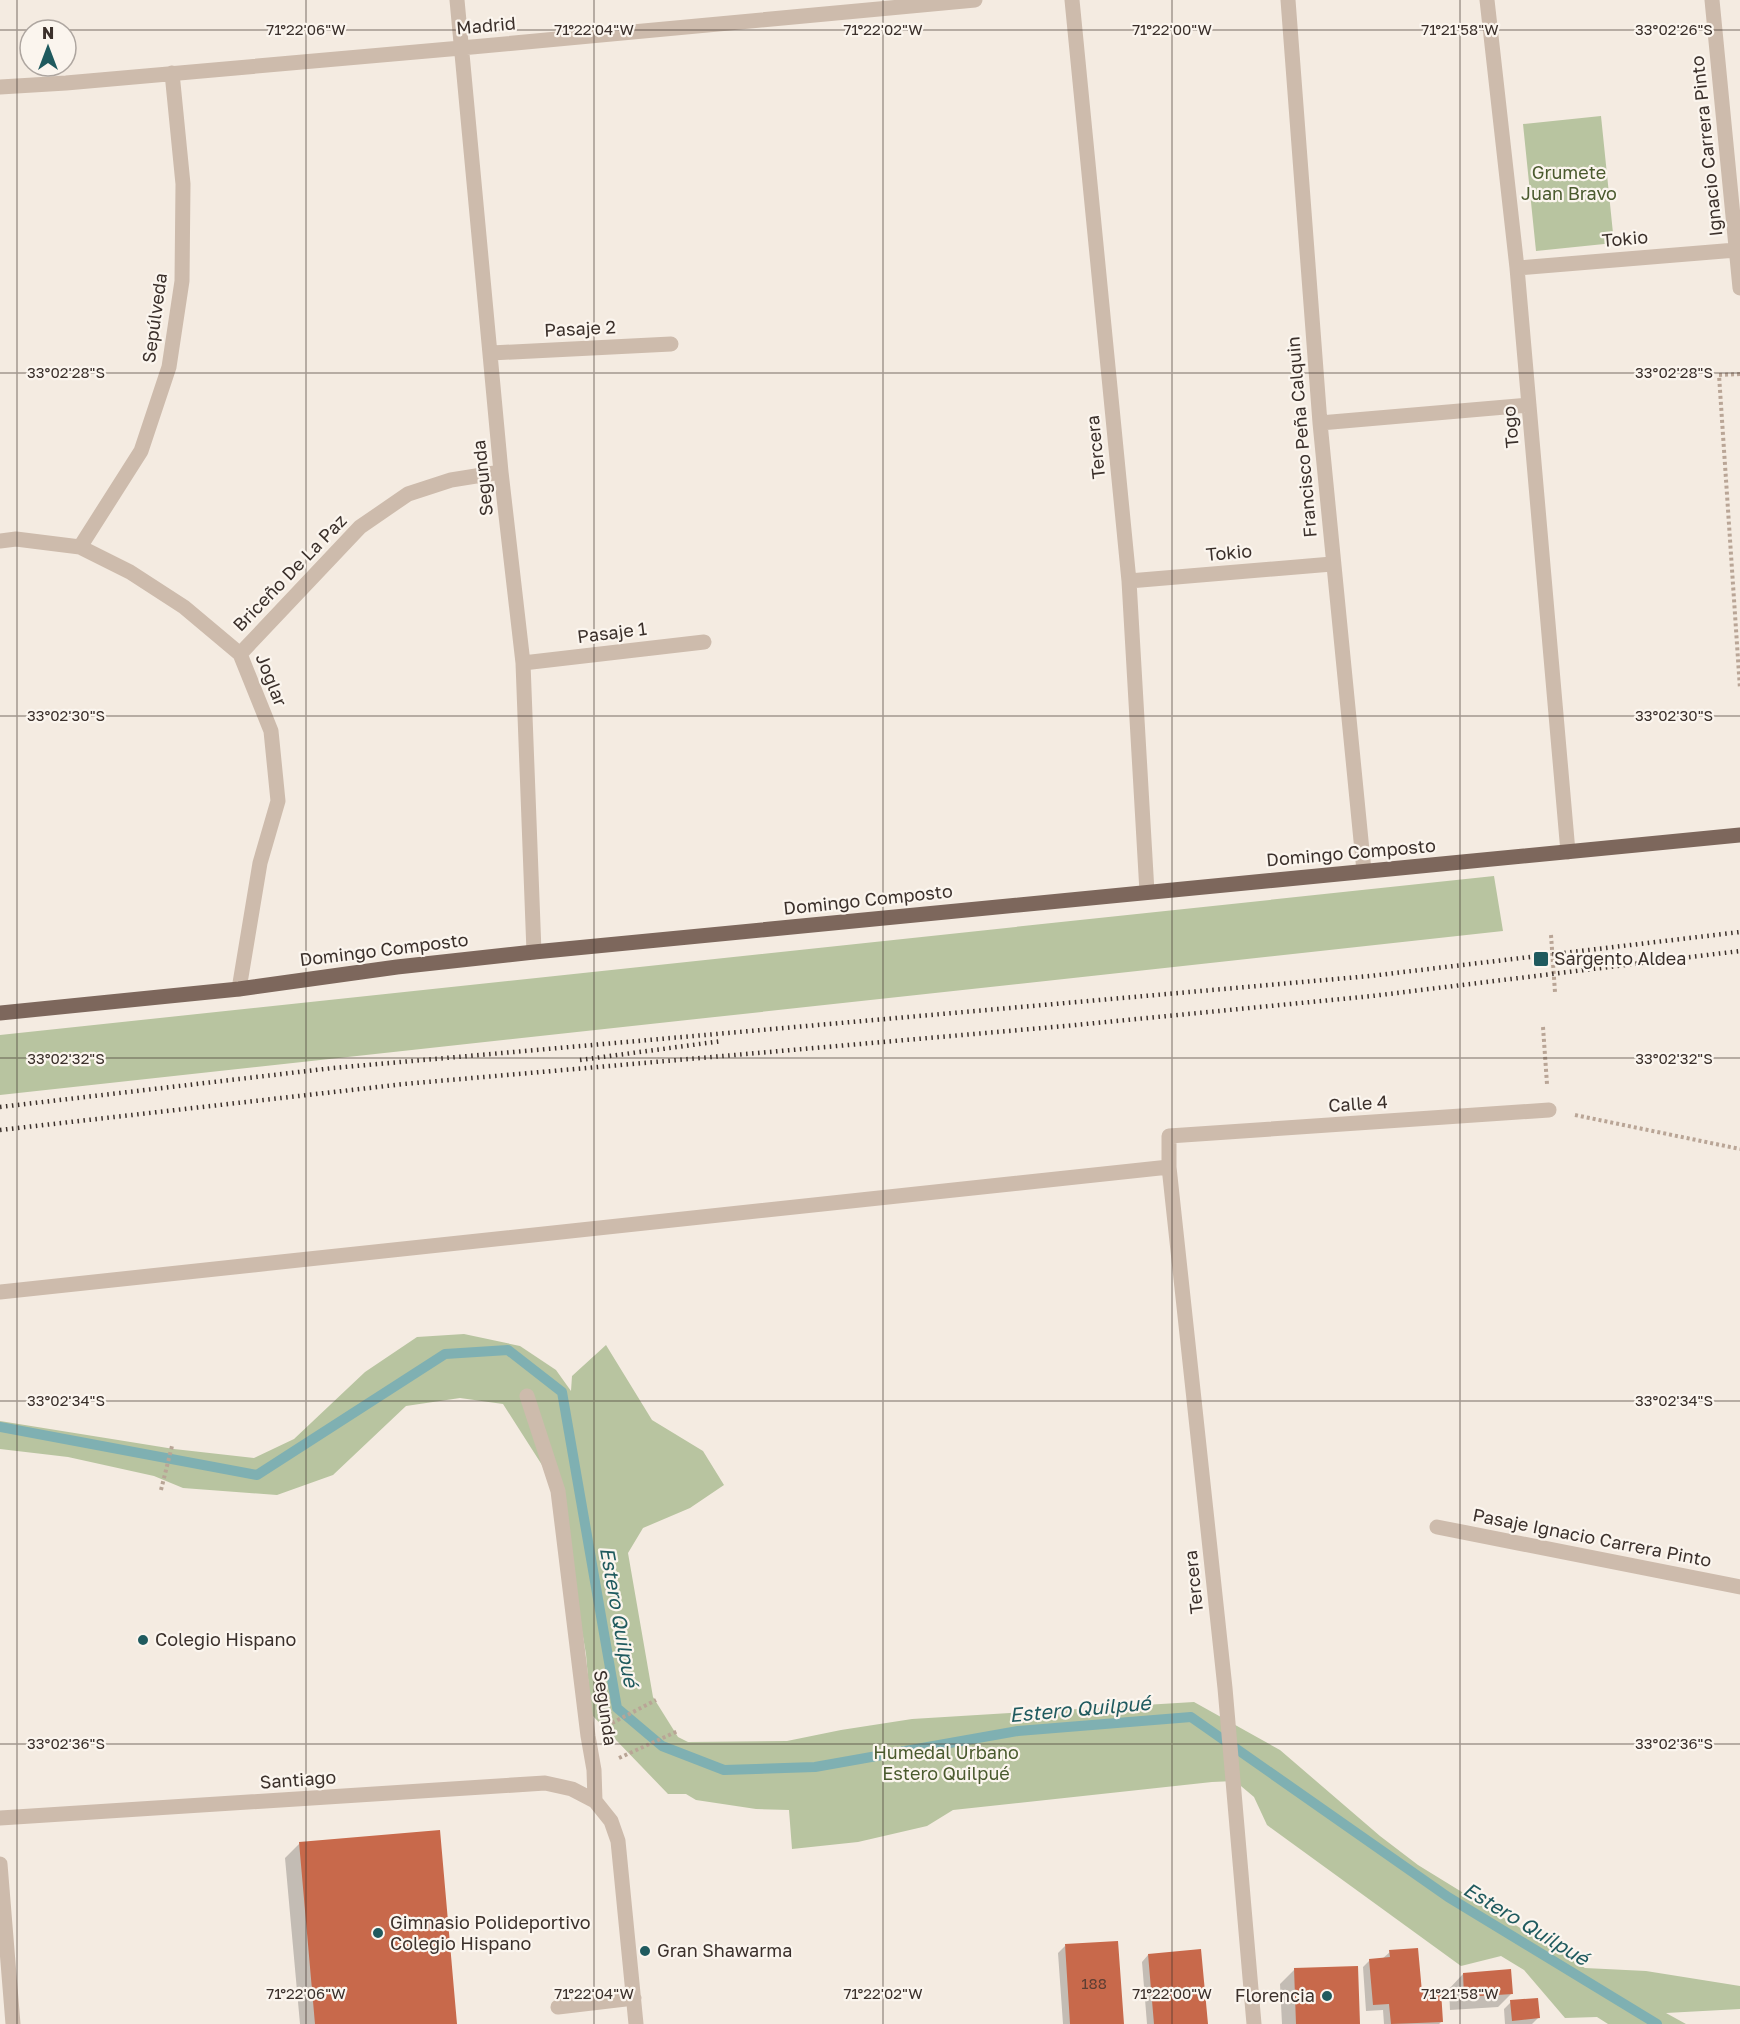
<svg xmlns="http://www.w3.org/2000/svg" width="1740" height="2024" font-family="'Golos Text',sans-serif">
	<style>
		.green { fill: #b8c4a0 }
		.shadow { fill: #0003 }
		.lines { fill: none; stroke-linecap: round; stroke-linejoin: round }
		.stream { stroke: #7fb0b2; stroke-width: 10 }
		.building { fill: #c8694b }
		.path { stroke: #b9a596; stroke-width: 4; stroke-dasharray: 3 3; stroke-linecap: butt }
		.minor { stroke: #cdbbac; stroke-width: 15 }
		.major { stroke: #7d675c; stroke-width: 15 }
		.rail { stroke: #3b302b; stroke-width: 4.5; stroke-dasharray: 1.5 4.5; stroke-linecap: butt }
		.ticks { fill: none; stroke: #3b302b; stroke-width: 1.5; stroke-opacity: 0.45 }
		.poi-dot { fill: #1f5a5e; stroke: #fbf5ee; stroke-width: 2 }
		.labels { text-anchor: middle; stroke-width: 4.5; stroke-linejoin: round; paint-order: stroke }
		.number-label { font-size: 15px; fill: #5e3e33 }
		.street-label { font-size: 18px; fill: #3b302b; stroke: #fbf5ee }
		.park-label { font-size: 18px; fill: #4a5a2e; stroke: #fbf5ee }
		.poi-label { font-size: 18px; fill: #3b302b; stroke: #fbf5ee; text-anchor: start }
		.water-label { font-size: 20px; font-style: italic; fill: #1f5a5e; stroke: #fbf5ee }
		.ticks-label { font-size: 15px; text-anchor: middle; fill: #3b302b; stroke: #fbf5ee; stroke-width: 4.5; stroke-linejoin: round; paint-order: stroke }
	</style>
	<rect width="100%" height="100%" fill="#f4ebe1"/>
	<!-- green -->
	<path class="green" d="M1601 116 1614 243 1536 251 1523 124Z
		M1494 876 1503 931 0 1095V1035Z
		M464 1334 520 1346 556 1370 571 1391 572 1376 606 1345 652 1420 703 1451 724 1485 690 1508 643 1528 628 1553 653 1697 678 1737 688 1742 787 1741 841 1730 912 1719 1194 1702 1280 1750 1380 1836 1418 1865 1585 1968 1646 1971 1740 1986V2009L1666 2013 1686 2024H1608L1597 2017 1565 2018 1524 1970 1501 1956 1461 1966 1267 1825 1254 1797 1235 1781 1212 1782 953 1810 927 1826 858 1842 792 1849 789 1810 756 1809 696 1800 686 1794H668L591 1714 586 1654 561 1511 549 1476 503 1404 460 1398 406 1406 333 1475 277 1495 183 1488 154 1476 68 1457 0 1449V1421L174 1449 254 1458 294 1439 365 1372 417 1337Z"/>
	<!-- shadow -->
	<path class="shadow" d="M300 1843 455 2024H300L285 1858Z
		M1065 1946 1122 2024H1063L1058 1953Z
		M1390 1952 1442 2021 1439 2024H1384L1383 2010 1366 2011 1363 1967 1370 1960 1382 1959Z
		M1148 1955 1206 2024H1147L1142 1962Z
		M1294 1970 1359 2024H1282L1280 1984Z
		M1463 1974 1512 1993 1498 2007 1450 2010 1449 1989Z
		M1511 2002 1538 2018 1532 2024H1505L1504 2009Z"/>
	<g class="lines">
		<!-- stream -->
		<path class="stream" d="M0 1427 257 1475 445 1354 508 1350 562 1392 617 1708 662 1746 724 1770 815 1767 1018 1731 1191 1717 1448 1897 1657 2024"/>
	</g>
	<!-- building -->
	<path class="building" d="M440 1830 457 2024H315L299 1842Z
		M1118 1941 1124 2024H1070L1065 1944Z
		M1418 1948 1422 1992 1441 1991 1443 2022 1391 2024 1389 2004 1373 2005 1369 1959 1390 1957 1389 1950Z
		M1201 1949 1208 2024H1154L1148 1954Z
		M1358 1966 1360 2024H1296L1294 1968Z
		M1511 1969 1513 1994 1464 1997 1463 1973Z
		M1538 1998 1540 2018 1512 2021 1510 2000Z"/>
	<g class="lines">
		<!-- path -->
		<path class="path" d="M1740 374 1719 375 1740 689
			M1551 935 1555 992
			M1543 1027 1547 1084
			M1575 1115 1740 1149
			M161 1490 172 1446
			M612 1723 656 1700
			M619 1758 678 1731"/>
		<!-- minor -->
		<path class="minor" d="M457 0 501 472 523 663 534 952
			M1072 0 1129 581 1147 892
			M1288 0 1320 423 1364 871
			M1487 0 1517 268 1568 852
			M1712 0 1740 288
			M0 87 66 83 461 48 975 0
			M1517 268 1736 250
			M491 353 671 344
			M1320 423 1529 405
			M0 541 16 539 80 547 130 572 184 607 240 654 271 731 278 801 260 863 239 989
			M80 547 141 451 169 367 182 281 183 184 172 73
			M1129 581 1332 564
			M240 654 360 527 408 494 451 480 501 472
			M523 663 704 642
			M0 1292 1169 1167
			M527 1396 558 1491 588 1736 594 1770 595 1801 611 1821 618 1841 636 2024
			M1437 1527 1740 1587
			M0 1818 545 1783 572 1789 595 1801
			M0 1864 13 2024
			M558 2007 634 1998
			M1254 2024 1225 1688 1169 1167V1136L1549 1110"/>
		<!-- major -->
		<path class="major" d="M0 1013 239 989 397 967 534 952 1740 835"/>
		<!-- rail -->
		<path class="rail" d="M580 1060 722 1041
			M0 1107 333 1068 1370 976 1740 932
			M0 1130 404 1084 1065 1026 1372 996 1740 951"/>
	</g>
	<!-- ticks -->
	<path class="ticks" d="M17 0V2024M306 0V2024M594 0V2024M883 0V2024M1172 0V2024M1460 0V2024M0 30H30M66 30H1740M0 373H1740M0 716H1740M0 1058H1740M0 1401H1740M0 1744H1740"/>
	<!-- markers -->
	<g class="poi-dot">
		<rect x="1533" y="951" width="16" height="16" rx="3"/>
		<circle cx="143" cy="1640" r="6"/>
		<circle cx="378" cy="1933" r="6"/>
		<circle cx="645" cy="1951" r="6"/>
		<circle cx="1327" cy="1996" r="6"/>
	</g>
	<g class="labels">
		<!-- number labels -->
		<g class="number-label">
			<text x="1094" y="1989">188</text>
		</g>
		<!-- street labels -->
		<g class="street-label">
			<text transform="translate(486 26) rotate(-5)" y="6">Madrid</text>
			<text transform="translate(1707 146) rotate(-96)" y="6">Ignacio Carrera Pinto</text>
			<text transform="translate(1625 239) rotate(-5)" y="6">Tokio</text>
			<text transform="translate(155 318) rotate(-82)" y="6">Sepúlveda</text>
			<text transform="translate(580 329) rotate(-3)" y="6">Pasaje 2</text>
			<text transform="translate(1511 427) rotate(-95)" y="6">Togo</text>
			<text transform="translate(1302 437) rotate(-95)" y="6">Francisco Peña Calquin</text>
			<text transform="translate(1096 447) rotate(-96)" y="6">Tercera</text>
			<text transform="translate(483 478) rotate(-96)" y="6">Segunda</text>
			<text transform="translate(1229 553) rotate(-5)" y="6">Tokio</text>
			<text transform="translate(290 573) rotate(-46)" y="6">Briceño De La Paz</text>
			<text transform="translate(612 633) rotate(-7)" y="6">Pasaje 1</text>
			<text transform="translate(271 680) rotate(68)" y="6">Joglar</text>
			<text transform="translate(1351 853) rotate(-5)" y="6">Domingo Composto</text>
			<text transform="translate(868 900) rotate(-6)" y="6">Domingo Composto</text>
			<text transform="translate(384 950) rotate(-7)" y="6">Domingo Composto</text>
			<text transform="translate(1358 1104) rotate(-4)" y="6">Calle 4</text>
			<text transform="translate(1592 1538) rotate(11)" y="6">Pasaje Ignacio Carrera Pinto</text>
			<text transform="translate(1194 1582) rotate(-96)" y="6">Tercera</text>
			<text transform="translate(605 1708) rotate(82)" y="6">Segunda</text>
			<text transform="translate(298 1780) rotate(-4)" y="6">Santiago</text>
		</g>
		<!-- park labels -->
		<g class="park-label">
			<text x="1569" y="179">Grumete<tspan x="1569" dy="21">Juan Bravo</tspan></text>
			<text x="946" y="1759">Humedal Urbano<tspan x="946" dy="21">Estero Quilpué</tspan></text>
		</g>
		<!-- poi labels -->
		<g class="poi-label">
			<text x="1554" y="965">Sargento Aldea</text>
			<text x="155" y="1646">Colegio Hispano</text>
			<text x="390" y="1929">Gimnasio Polideportivo<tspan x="390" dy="21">Colegio Hispano</tspan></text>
			<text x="657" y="1957">Gran Shawarma</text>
			<text x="1315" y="2002" text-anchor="end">Florencia</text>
		</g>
		<!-- water labels -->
		<g class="water-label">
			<text transform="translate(619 1617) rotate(80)" y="7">Estero Quilpué</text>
			<text transform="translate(1080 1709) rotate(-5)" y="7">Estero Quilpué</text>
			<text transform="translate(1526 1924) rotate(31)" y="7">Estero Quilpué</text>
		</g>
	</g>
	<g class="ticks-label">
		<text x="306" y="35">71°22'06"W</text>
		<text x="594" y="35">71°22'04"W</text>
		<text x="883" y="35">71°22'02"W</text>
		<text x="1172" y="35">71°22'00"W</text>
		<text x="1460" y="35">71°21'58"W</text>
		<text x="1674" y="35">33°02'26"S</text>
		<text x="66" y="378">33°02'28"S</text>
		<text x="1674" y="378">33°02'28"S</text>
		<text x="66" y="721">33°02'30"S</text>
		<text x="1674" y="721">33°02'30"S</text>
		<text x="66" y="1064">33°02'32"S</text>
		<text x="1674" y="1064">33°02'32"S</text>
		<text x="66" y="1406">33°02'34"S</text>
		<text x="1674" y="1406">33°02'34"S</text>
		<text x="66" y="1749">33°02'36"S</text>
		<text x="1674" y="1749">33°02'36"S</text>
		<text x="306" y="1999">71°22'06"W</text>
		<text x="594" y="1999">71°22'04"W</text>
		<text x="883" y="1999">71°22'02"W</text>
		<text x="1172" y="1999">71°22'00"W</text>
		<text x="1460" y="1999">71°21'58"W</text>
	</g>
	<!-- north arrow -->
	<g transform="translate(48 48)"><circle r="28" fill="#fbf5ee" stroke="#aea6a0" stroke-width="1.5"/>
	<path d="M0-4.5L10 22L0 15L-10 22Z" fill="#1f5a5e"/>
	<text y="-9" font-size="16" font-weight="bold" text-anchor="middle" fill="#3b302b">N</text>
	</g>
</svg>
